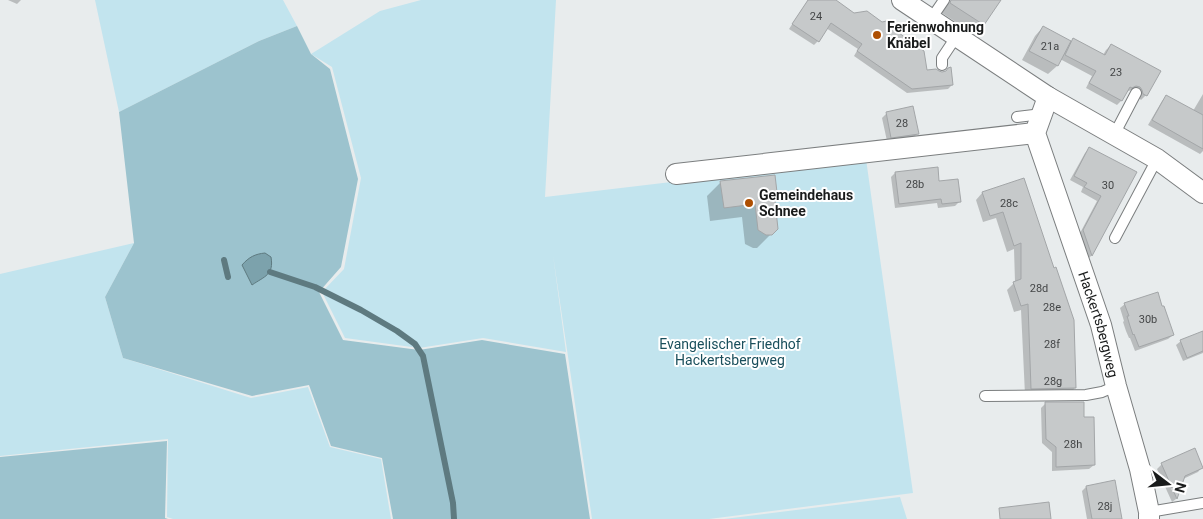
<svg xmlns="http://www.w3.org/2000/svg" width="1203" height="519" font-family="Roboto,sans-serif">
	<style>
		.green { fill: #c2e4ee }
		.forest { fill: #9cc3ce }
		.water { fill: #7ca2ac; stroke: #5e7a80 }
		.shadow { fill: #0003 }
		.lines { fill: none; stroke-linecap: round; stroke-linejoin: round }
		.stream { stroke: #5e7a80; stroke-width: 6 }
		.building { fill: #c6c9ca; stroke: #a3a6a8 }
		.service-casing { stroke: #7b7e7f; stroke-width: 12 }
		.minor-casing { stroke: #7b7e7f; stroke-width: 22 }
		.service { stroke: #fff; stroke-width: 10 }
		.minor { stroke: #fff; stroke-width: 20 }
		.poi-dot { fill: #ae4f02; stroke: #fff; stroke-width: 2 }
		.labels { text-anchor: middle; stroke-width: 4; stroke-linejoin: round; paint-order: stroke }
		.number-label { font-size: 11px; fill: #444647 }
		.poi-label { font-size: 14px; font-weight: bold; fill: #191b1b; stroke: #fff; text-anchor: start }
		.street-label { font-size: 14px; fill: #191b1b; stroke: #fff }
		.park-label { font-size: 14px; fill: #1a4f5c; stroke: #fff }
	</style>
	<rect width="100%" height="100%" fill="#e8eced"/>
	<!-- green -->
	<path class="green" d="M95 0H283L297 26 259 41 119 112Z
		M421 0H556L545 197 866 159 913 493 709 519H592L553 255 566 352 483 338 419 348 345 338 322 292 344 269 361 178 332 67 311 54 380 11Z
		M134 243 105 297 123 358 251 398 308 387 330 447 381 459 391 519H173L167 517 168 439 0 456V274Z
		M900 497 907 519H724Z"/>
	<!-- forest -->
	<path class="forest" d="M297 26 311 54 330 69 358 179 341 267 319 292 343 340 419 350 482 340 565 354 590 519H393L382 458 331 446 309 385 252 396 123 358 105 297 134 243 119 112 259 41Z
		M167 441 165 518 168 519H0V457Z"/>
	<!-- water -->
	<path class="water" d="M265 253 271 257C274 275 265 276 252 285L242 265C249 257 255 254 265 253Z"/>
	<!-- shadow -->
	<path class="shadow" d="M8 0H21L17 4Z
		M808 0H834L854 14 892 29 916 47 926 71 952 85 948 89 907 93 854 56 858 49 826 28 818 41 814 45 789 29Z
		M951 0H1000L983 24 974 34 942 13Z
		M1043 27 1071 42 1074 39 1103 55 1106 50 1111 45 1159 72 1146 95 1141 100 1139 98 1135 91 1131 90 1126 92 1121 101 1117 105 1086 88 1092 76 1060 59 1057 66 1048 74 1022 60 1035 36Z
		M1203 94V151L1200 154 1148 125 1162 101 1166 96 1193 111Z
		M886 114 918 133 913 138 887 141 882 118Z
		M1090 148 1135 173 1091 256 1088 259 1079 235 1097 201 1081 192 1083 187 1070 180 1085 153Z
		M895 173 938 182 960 201 955 206 938 208 937 203 895 208 891 177Z
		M1024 179 1053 270 1075 388 1068 395H1025L1021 310 1014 312 1007 290 1015 282 1014 249 1007 252 996 218 983 222 976 200 982 193Z
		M721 182 777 200 774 203 777 228 757 248H753L745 244 742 217 710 221 707 196Z
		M1125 304 1173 335 1168 339 1135 351 1130 338H1129L1126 331 1123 322 1124 321 1120 308Z
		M1203 337V353L1183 361 1176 345 1181 341Z
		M1045 404 1083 419 1094 465 1089 469 1052 471V452L1042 443 1041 408Z
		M1162 464 1202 467 1198 472 1183 479 1176 499 1172 502 1157 469Z
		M1086 487 1121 519H1087L1082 491Z"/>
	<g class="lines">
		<!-- stream -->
		<path class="stream" d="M224 260 228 277
			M270 272 315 287 361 310 397 331 415 344 423 356 453 503 454 519"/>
	</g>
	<!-- building -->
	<path class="building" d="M808 0H836L854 13 867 11 882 22 891 20 893 28 908 40 916 38 917 46 924 51 927 70 936 69 939 71 942 72 946 71 948 68 951 67 953 85 912 89 857 51 862 44 831 23 819 42 792 24Z
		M951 0H1001L984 25 950 3Z
		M1043 26 1071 41 1058 66 1029 51Z
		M1073 38 1105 55 1111 44 1161 71 1147 96 1143 94 1142 90 1140 87 1136 86 1132 88 1130 87 1122 101 1089 83 1096 71 1065 55Z
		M1166 95 1203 115V149L1152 120Z
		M913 106 919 134 891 138 886 112Z
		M1089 147 1137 172 1092 256 1083 230 1101 196 1084 187 1087 183 1074 176Z
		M938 167 939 181 958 179 961 202 942 204 941 199 899 204 895 172Z
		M775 175 778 201H775L778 229 772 235H766L758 230 755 204 724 208 720 181Z
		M1024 178 1054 268 1056 267 1074 320 1076 388 1031 389 1028 304 1021 306 1013 282 1021 279V243L1014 246 1003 212 990 216 982 192Z
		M1158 292 1162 306H1164L1174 335 1139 347 1134 334 1133 335 1130 326 1127 316H1129L1124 303Z
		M1203 331V351L1187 358 1180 340Z
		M1045 402H1084V417H1094L1095 465 1056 467V447L1046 439Z
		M1195 448 1203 468 1185 476 1177 499 1161 463Z
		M1115 480 1122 519H1092L1086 486Z
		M1049 502 1051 519H1000L999 508Z"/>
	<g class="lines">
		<!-- service casing -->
		<g class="service-casing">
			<path id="service" d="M931 19 944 0
				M942 65V58L956 37
				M1017 117 1042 114
				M1114 135 1136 93
				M1115 238 1157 159
				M985 396 1086 395 1102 392 1116 386
				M1149 512 1203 503"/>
		</g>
		<!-- minor casing -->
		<g class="minor-casing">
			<g id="minor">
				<path d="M902 0 1048 97 1157 159 1203 193"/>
				<path id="s1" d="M1048 97 1035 133 1101 325 1116 386 1140 469 1149 512V519"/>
				<path d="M676 174 1035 133"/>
			</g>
		</g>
		<!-- service -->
		<use href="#service" class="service"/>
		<!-- minor -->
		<use href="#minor" class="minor"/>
	</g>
	<!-- markers -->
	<g class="poi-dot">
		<circle cx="877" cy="35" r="5"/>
		<circle cx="749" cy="203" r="5"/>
	</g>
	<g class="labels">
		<!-- number labels -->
		<g class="number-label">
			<text x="816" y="20">24</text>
			<text x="1050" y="50">21a</text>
			<text x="1116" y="76">23</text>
			<text x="902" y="127">28</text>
			<text x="915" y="188">28b</text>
			<text x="1108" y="189">30</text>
			<text x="1009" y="207">28c</text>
			<text x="1039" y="292">28d</text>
			<text x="1052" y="311">28e</text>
			<text x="1148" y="323">30b</text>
			<text x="1052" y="348">28f</text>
			<text x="1053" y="385">28g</text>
			<text x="1073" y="448">28h</text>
			<text x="1105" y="510">28j</text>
		</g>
		<!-- poi labels -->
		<g class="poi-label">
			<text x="887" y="32">Ferienwohnung<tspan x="887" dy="16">Knäbel</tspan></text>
			<text x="759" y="200">Gemeindehaus<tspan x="759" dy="16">Schnee</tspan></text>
		</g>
		<!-- street labels -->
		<g class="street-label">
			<text dy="5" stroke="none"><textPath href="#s1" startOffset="240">Hackertsbergweg</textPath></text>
		</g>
		<!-- park labels -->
		<g class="park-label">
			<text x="730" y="349">Evangelischer Friedhof<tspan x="730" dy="16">Hackertsbergweg</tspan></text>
		</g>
	</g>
	<!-- north arrow -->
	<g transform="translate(1168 484) rotate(106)" stroke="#ffffff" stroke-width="4" paint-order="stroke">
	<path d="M0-4L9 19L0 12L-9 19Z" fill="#191b1b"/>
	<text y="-8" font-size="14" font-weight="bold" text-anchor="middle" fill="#191b1b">N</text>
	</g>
</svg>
